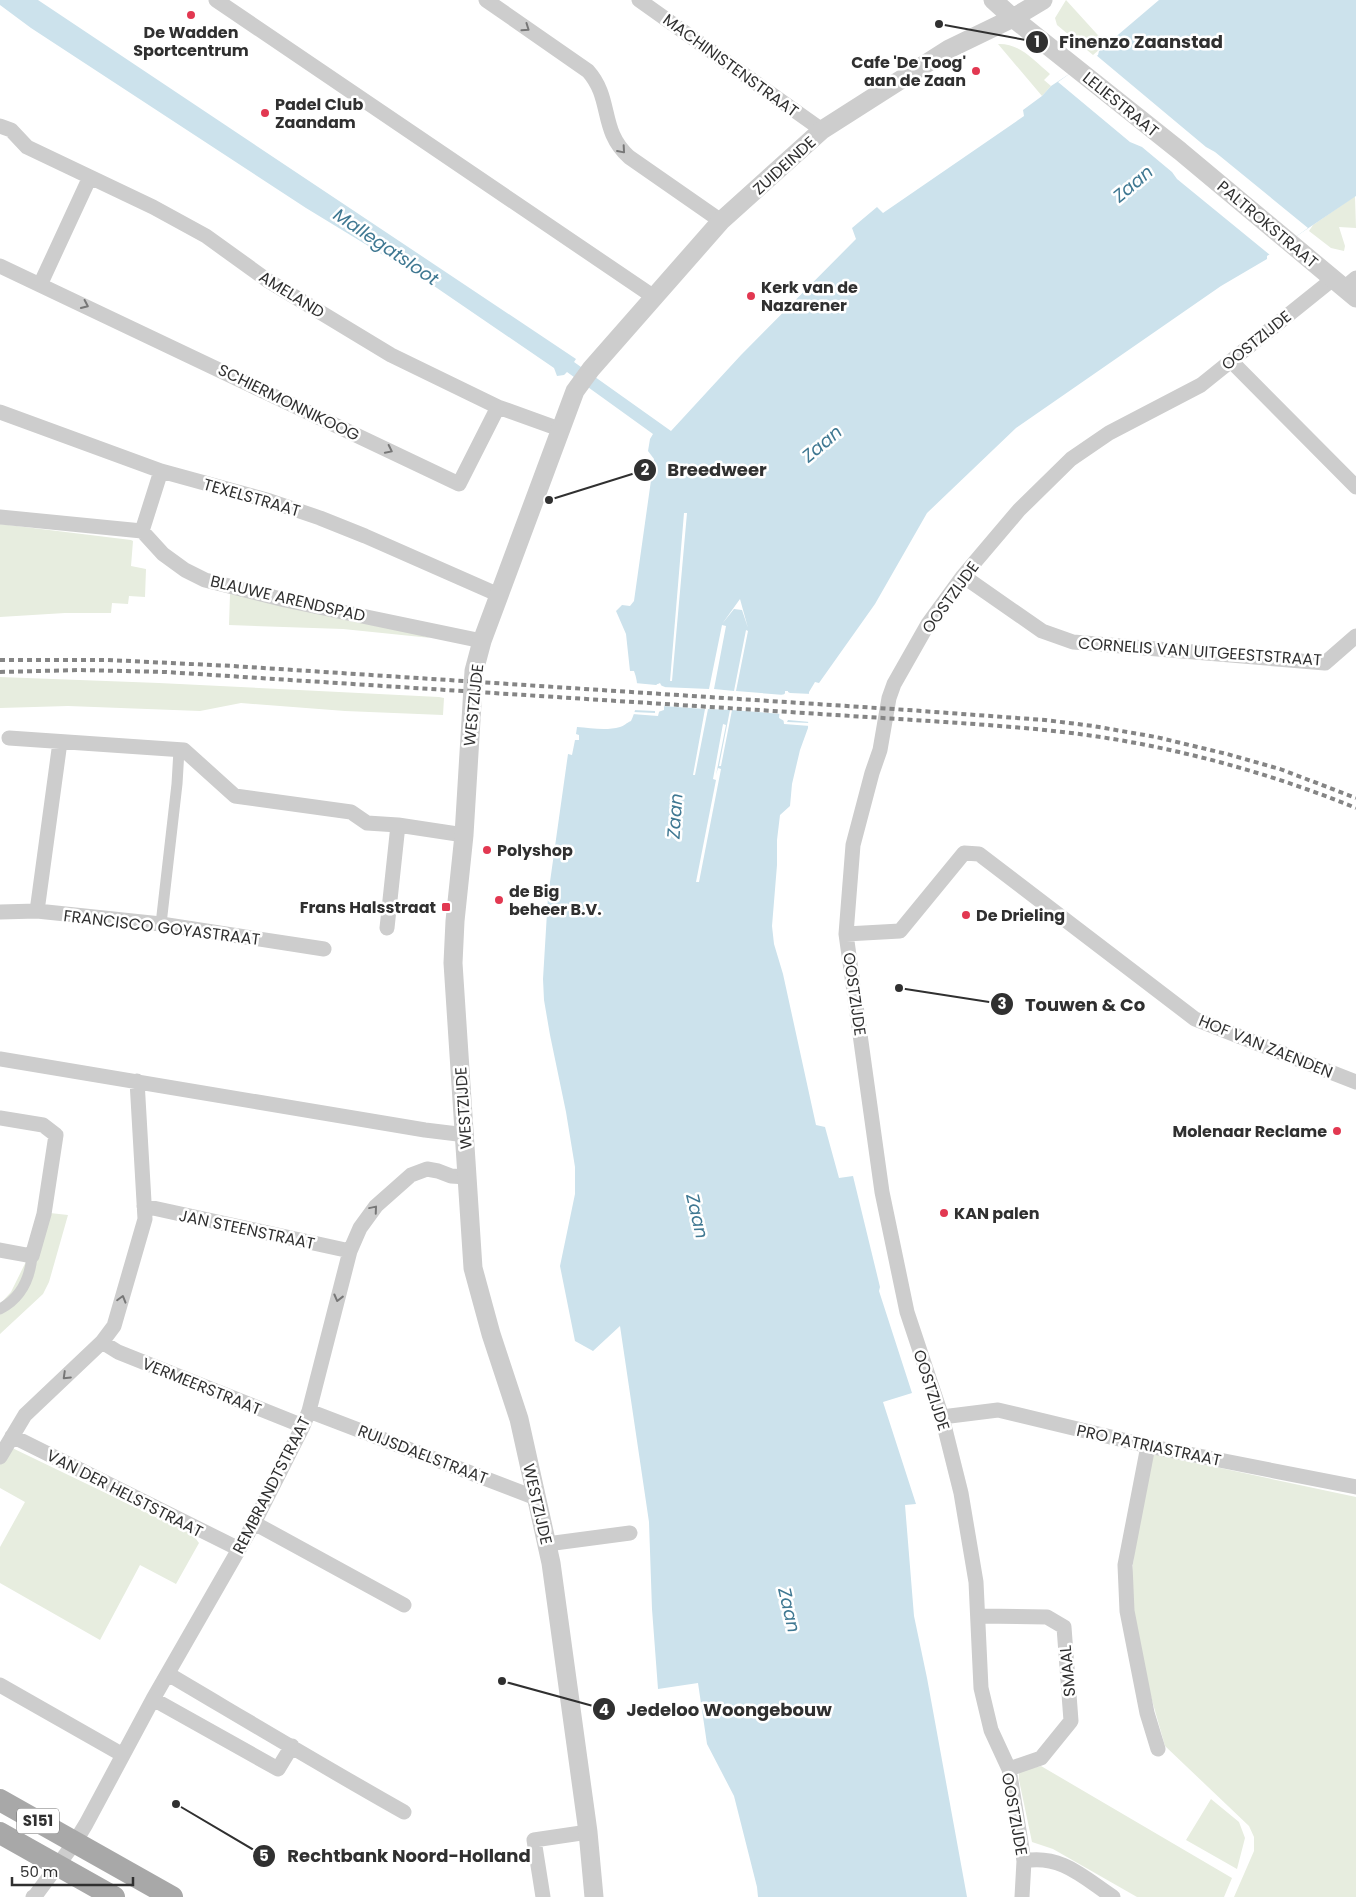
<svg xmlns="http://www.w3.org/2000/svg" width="1356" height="1897" font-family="Poppins,sans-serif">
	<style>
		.green { fill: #e7eddf }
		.water { fill: #cce2ec; fill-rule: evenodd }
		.pier { fill: #fff }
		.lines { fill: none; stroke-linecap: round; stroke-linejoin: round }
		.pedestrian { stroke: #cdcdcd; stroke-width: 11 }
		.minor { stroke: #cdcdcd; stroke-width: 15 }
		.tertiary { stroke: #cdcdcd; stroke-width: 19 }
		.primary { stroke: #a8a8a8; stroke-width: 22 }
		.rail { stroke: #858585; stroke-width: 4; stroke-dasharray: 5 4; stroke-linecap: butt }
		.oneway { stroke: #777 }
		.poi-dot { fill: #e23851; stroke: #fff; stroke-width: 2 }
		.labels { text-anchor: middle; stroke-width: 5; stroke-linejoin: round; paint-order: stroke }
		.shield { fill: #fff; stroke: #6e6e6e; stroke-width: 1 }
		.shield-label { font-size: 15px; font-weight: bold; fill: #303030 }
		.poi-label { font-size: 16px; font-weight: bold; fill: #303030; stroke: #fff; text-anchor: start }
		.street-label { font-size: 16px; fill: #303030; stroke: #fff }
		.water-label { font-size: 18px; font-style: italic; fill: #3f7892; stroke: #fff }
		.leader { fill: none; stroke: #303030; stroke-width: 2 }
		.callout-dot { fill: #303030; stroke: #fff; stroke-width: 2 }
		.mark-label { font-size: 15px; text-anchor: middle; font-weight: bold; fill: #fff }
		.callout-label { font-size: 18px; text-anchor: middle; font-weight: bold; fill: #303030; stroke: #fff; stroke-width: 5; stroke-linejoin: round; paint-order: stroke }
	</style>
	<rect width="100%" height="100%" fill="#fff"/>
	<!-- green -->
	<path class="green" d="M1066 0 1106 44 1093 55 1057 25 1055 18Z
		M998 44C1020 43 1034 61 1050 74L1044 80 1051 86 1042 96Z
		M1355 196 1356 228 1339 227 1345 246 1344 251 1331 248 1309 231 1313 225Z
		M0 524 131 540 133 541 131 566 146 569 145 597 129 596 128 604 112 603 111 613H65L0 617Z
		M230 594 273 601 386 626 431 638 343 629 229 625Z
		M0 677 159 683 439 697 444 698 443 715 345 711 241 703 200 711 68 706 0 708Z
		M50 1213 68 1215 49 1282 43 1294 0 1334V1304L11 1292Z
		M6 1445 193 1535 199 1543 176 1584 140 1565 100 1640 0 1583V1547L25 1502 0 1488V1456Z
		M1150 1453 1356 1497V1897H1234L1254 1851V1837L1249 1826 1165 1746 1134 1637 1130 1590 1144 1466Z
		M1041 1766 1232 1878 1224 1897H1137L1053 1849 1032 1842 1019 1780V1771Z
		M1211 1799 1239 1822 1245 1838 1237 1869 1186 1840Z"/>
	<!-- water -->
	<path class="water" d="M0 0H38L576 359 574 362 671 431 741 355 856 239 852 228 877 207 883 213 1024 116 1023 110 1042 96 1051 86 1098 55 1099 51 1159 0H1356V196L1267 256V259L1221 286 1016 428 927 513 875 604 819 683 815 682 809 692 808 728 800 750 792 784 790 806 780 815 777 840V865L772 926 774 944 783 974 816 1125 825 1127 839 1178 853 1176 880 1287 879 1291 912 1393 883 1402 916 1504 905 1505 914 1616 927 1678 967 1897H758L757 1887 734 1796 707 1744 698 1683 658 1689 652 1609 649 1522 620 1326 593 1351 575 1341 560 1266 575 1194V1167L566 1112 550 1035 544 1000 543 979 548 896 568 754 572 755 575 740H579V735L576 734 577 727C591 728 606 731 620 727 624 726 626 723 631 721 638 707 640 686 634 671H630L626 634 616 611 622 605 630 606 634 601 654 459 648 451 650 439 653 434 567 372 564 375 557 376 554 368 434 286 306 208 31 28 0 5ZM657 684 665 687 664 710 655 713ZM785 691H788L786 722 779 718 781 695 785 694Z"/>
	<!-- pier -->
	<path class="pier" d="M1096 55 1206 147 1215 152 1308 228 1270 255 1177 179 1172 172 1142 147 1130 142 1058 82Z
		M684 513H687L672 681H670Z
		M740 599 748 628 742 610 734 609 722 624Z
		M722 625 726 626 714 689 734 691 746 630 748 631 736 691 784 695 786 691 790 693 812 694 810 722 788 720 787 722 810 723V726L784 724 783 716 785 717 787 695 783 696 782 714 732 710 721 766H719L730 710 708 709 695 775H693L705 709 662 706V688L659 686 658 710 660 708 658 716 632 714 633 712 655 713V711L633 710 635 683 656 685 660 683 662 687 709 689Z
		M723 724 726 725 716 775 718 768 721 769 699 882H696L716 780 713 779Z"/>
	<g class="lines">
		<!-- pedestrian -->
		<path class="pedestrian" d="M161 924 177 784 179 750
			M0 1309C21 1298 30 1279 32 1256"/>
		<!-- minor -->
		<path class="minor" d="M216 0 654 297
			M486 0 588 71C613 99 599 130 629 157L721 221
			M639 0 822 130
			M0 126 11 130 27 147 153 207 206 236 267 280 391 355 498 407 562 430
			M0 266 459 484 498 407
			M40 285 90 177
			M1344 288 1356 278
			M1231 361 1356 487
			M0 412 161 471 270 501 320 518 365 536 499 595
			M161 471 142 531 163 554 185 570 205 580 285 600 482 641
			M0 517 142 531
			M963 576 1042 631 1073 642 1325 663 1356 636
			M9 738 184 750 235 796 351 812 367 823 398 825 464 835
			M37 911 60 742
			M0 912 37 911 161 924 324 949
			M387 928 398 825
			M846 934 900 931 964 853 979 854 1195 1019 1356 1082
			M0 1059 425 1130 466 1135
			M0 1118 43 1125 56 1135 44 1214 32 1256 0 1250
			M144 1206 350 1251
			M102 1342 118 1352 303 1426
			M309 1411 536 1498
			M942 1417 998 1410 1148 1446 1356 1487
			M12 1436 239 1549
			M1148 1446 1125 1565 1127 1611 1147 1713 1158 1749
			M0 1457 25 1415 102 1342 114 1326 145 1219 137 1081
			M254 1523 404 1605
			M547 1544 630 1533
			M979 1616 1047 1617 1064 1627 1071 1721 1041 1758 1009 1769
			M168 1674C246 1720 324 1767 404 1812
			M0 1685 123 1755
			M153 1699 278 1769 292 1746
			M1024 1861C1061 1854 1084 1878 1113 1897
			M33 1897 35 1896 75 1842 86 1824 153 1699 254 1523 303 1426 309 1411 350 1251 360 1228 376 1206 411 1175 427 1169 438 1171 451 1176 467 1177
			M543 1897 534 1840 588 1832
			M1022 1897 1024 1861 1009 1769 991 1730 981 1688 976 1582 961 1493 942 1417 907 1312 882 1192 846 934 853 845 872 773 880 750 889 698 894 684 928 624 963 576 1019 510 1071 459 1109 433 1201 385 1333 279"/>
		<!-- tertiary -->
		<path class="tertiary" d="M993 0 1013 18 1180 151 1356 298
			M594 1897 588 1832 551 1563 519 1419 491 1334 473 1268 453 963 455 921 464 835 474 671 482 641 575 391 591 369 721 221 822 130 949 49 1013 18 1043 0"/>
		<!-- primary -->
		<path class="primary" d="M0 1800 172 1897
			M0 1833 114 1897"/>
		<!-- rail -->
		<path class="rail" d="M0 660H108L233 666 908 710 1045 720 1093 726 1156 737 1227 754 1280 769 1356 798
			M0 672 79 670 166 672 945 722C1003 726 1061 730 1119 740 1200 754 1280 777 1356 808"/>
	</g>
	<!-- one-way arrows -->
	<defs><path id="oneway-chevron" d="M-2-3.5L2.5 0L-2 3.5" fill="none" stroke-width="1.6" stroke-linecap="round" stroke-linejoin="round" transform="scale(1.25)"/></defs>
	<g class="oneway">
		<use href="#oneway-chevron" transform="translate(526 28) rotate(35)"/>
		<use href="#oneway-chevron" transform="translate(622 150) rotate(49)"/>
		<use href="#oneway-chevron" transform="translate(85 305) rotate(25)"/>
		<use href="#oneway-chevron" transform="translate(389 450) rotate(26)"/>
		<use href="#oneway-chevron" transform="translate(374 1209) rotate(-50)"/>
		<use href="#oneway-chevron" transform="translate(338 1298) rotate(104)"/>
		<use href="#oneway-chevron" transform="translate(122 1299) rotate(-74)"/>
		<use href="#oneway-chevron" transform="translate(66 1376) rotate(136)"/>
	</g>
	<!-- markers -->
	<g class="poi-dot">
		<circle cx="191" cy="15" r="5"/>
		<circle cx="976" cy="71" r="5"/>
		<circle cx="265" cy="113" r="5"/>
		<circle cx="751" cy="296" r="5"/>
		<circle cx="487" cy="850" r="5"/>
		<circle cx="499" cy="900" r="5"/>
		<rect x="441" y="902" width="10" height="10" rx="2.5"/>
		<circle cx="966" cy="915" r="5"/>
		<circle cx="1337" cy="1131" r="5"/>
		<circle cx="944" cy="1213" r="5"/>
	</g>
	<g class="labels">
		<!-- shield labels -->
		<rect class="shield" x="17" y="1808.5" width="42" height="25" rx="4"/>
		<g class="shield-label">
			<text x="38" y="1826">S151</text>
		</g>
		<!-- poi labels -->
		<g class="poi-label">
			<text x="191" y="38" text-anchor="middle">De Wadden<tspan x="191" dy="18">Sportcentrum</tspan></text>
			<text x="966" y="68" text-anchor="end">Cafe 'De Toog'<tspan x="966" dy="18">aan de Zaan</tspan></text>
			<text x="275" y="110">Padel Club<tspan x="275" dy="18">Zaandam</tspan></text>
			<text x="761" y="293">Kerk van de<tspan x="761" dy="18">Nazarener</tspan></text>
			<text x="497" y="856">Polyshop</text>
			<text x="509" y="897">de Big<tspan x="509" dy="18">beheer B.V.</tspan></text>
			<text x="436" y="913" text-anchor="end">Frans Halsstraat</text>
			<text x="976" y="921">De Drieling</text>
			<text x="1327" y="1137" text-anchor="end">Molenaar Reclame</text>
			<text x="954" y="1219">KAN palen</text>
		</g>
		<!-- street labels -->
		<g class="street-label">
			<text transform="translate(731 65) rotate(36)" y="6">MACHINISTENSTRAAT</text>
			<text transform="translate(1121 104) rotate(39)" y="6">LELIESTRAAT</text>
			<text transform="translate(784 165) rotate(-42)" y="6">ZUIDEINDE</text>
			<text transform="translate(1268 224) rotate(40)" y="6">PALTROKSTRAAT</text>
			<text transform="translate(292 294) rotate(32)" y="6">AMELAND</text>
			<text transform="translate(1256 340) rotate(-39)" y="6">OOSTZIJDE</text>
			<text transform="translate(289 402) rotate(26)" y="6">SCHIERMONNIKOOG</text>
			<text transform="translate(252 497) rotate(16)" y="6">TEXELSTRAAT</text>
			<text transform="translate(950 597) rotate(-54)" y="6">OOSTZIJDE</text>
			<text transform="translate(288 598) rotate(13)" y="6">BLAUWE ARENDSPAD</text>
			<text transform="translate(1200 651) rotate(4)" y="6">CORNELIS VAN UITGEESTSTRAAT</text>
			<text transform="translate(473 705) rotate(-84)" y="6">WESTZIJDE</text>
			<text transform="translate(162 927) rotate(7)" y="6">FRANCISCO GOYASTRAAT</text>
			<text transform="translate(855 994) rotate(82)" y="6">OOSTZIJDE</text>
			<text transform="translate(1266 1046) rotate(22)" y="6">HOF VAN ZAENDEN</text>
			<text transform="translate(463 1108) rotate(-94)" y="6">WESTZIJDE</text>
			<text transform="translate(247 1229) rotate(12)" y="6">JAN STEENSTRAAT</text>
			<text transform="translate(202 1386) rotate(22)" y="6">VERMEERSTRAAT</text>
			<text transform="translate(932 1390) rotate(72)" y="6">OOSTZIJDE</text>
			<text transform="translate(1149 1445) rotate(12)" y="6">PRO PATRIASTRAAT</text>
			<text transform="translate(423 1454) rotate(21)" y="6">RUIJSDAELSTRAAT</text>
			<text transform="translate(271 1485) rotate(-63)" y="6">REMBRANDTSTRAAT</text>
			<text transform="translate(125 1493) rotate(27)" y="6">VAN DER HELSTSTRAAT</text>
			<text transform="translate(538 1504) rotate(77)" y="6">WESTZIJDE</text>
			<text transform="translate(1067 1671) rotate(-95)" y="6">SMAAL</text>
			<text transform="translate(1015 1814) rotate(80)" y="6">OOSTZIJDE</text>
		</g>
		<!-- water labels -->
		<g class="water-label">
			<text transform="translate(1133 184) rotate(-40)" y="6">Zaan</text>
			<text transform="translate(386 247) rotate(34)" y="6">Mallegatsloot</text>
			<text transform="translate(822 444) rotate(-40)" y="6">Zaan</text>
			<text transform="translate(675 816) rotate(-86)" y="6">Zaan</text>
			<text transform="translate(697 1216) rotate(77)" y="6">Zaan</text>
			<text transform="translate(789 1610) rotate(77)" y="6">Zaan</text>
		</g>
	</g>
	<!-- callouts -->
	<path class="leader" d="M939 24L1037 42M549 500L645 470M899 988L1002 1004M502 1681L604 1709M176 1804L264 1856"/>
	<g class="callout-dot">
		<circle cx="939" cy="24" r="5"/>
		<circle cx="549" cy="500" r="5"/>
		<circle cx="899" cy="988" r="5"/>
		<circle cx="502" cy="1681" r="5"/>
		<circle cx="176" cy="1804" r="5"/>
		<circle cx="1037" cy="42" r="12"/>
		<circle cx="645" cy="470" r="12"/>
		<circle cx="1002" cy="1004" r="12"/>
		<circle cx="604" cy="1709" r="12"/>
		<circle cx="264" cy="1856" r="12"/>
	</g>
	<g class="mark-label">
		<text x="1037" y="47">1</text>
		<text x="645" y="475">2</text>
		<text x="1002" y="1009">3</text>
		<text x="604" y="1715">4</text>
		<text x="264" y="1861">5</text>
	</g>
	<g class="callout-label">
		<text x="1141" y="48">Finenzo Zaanstad</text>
		<text x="717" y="476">Breedweer</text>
		<text x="1085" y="1011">Touwen &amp; Co</text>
		<text x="729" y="1716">Jedeloo Woongebouw</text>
		<text x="409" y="1862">Rechtbank Noord-Holland</text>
	</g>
	<!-- scale -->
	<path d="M12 1877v8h121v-8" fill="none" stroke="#303030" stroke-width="2.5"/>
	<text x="20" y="1877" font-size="15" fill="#303030" stroke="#ffffff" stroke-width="4" paint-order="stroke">50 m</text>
</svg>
